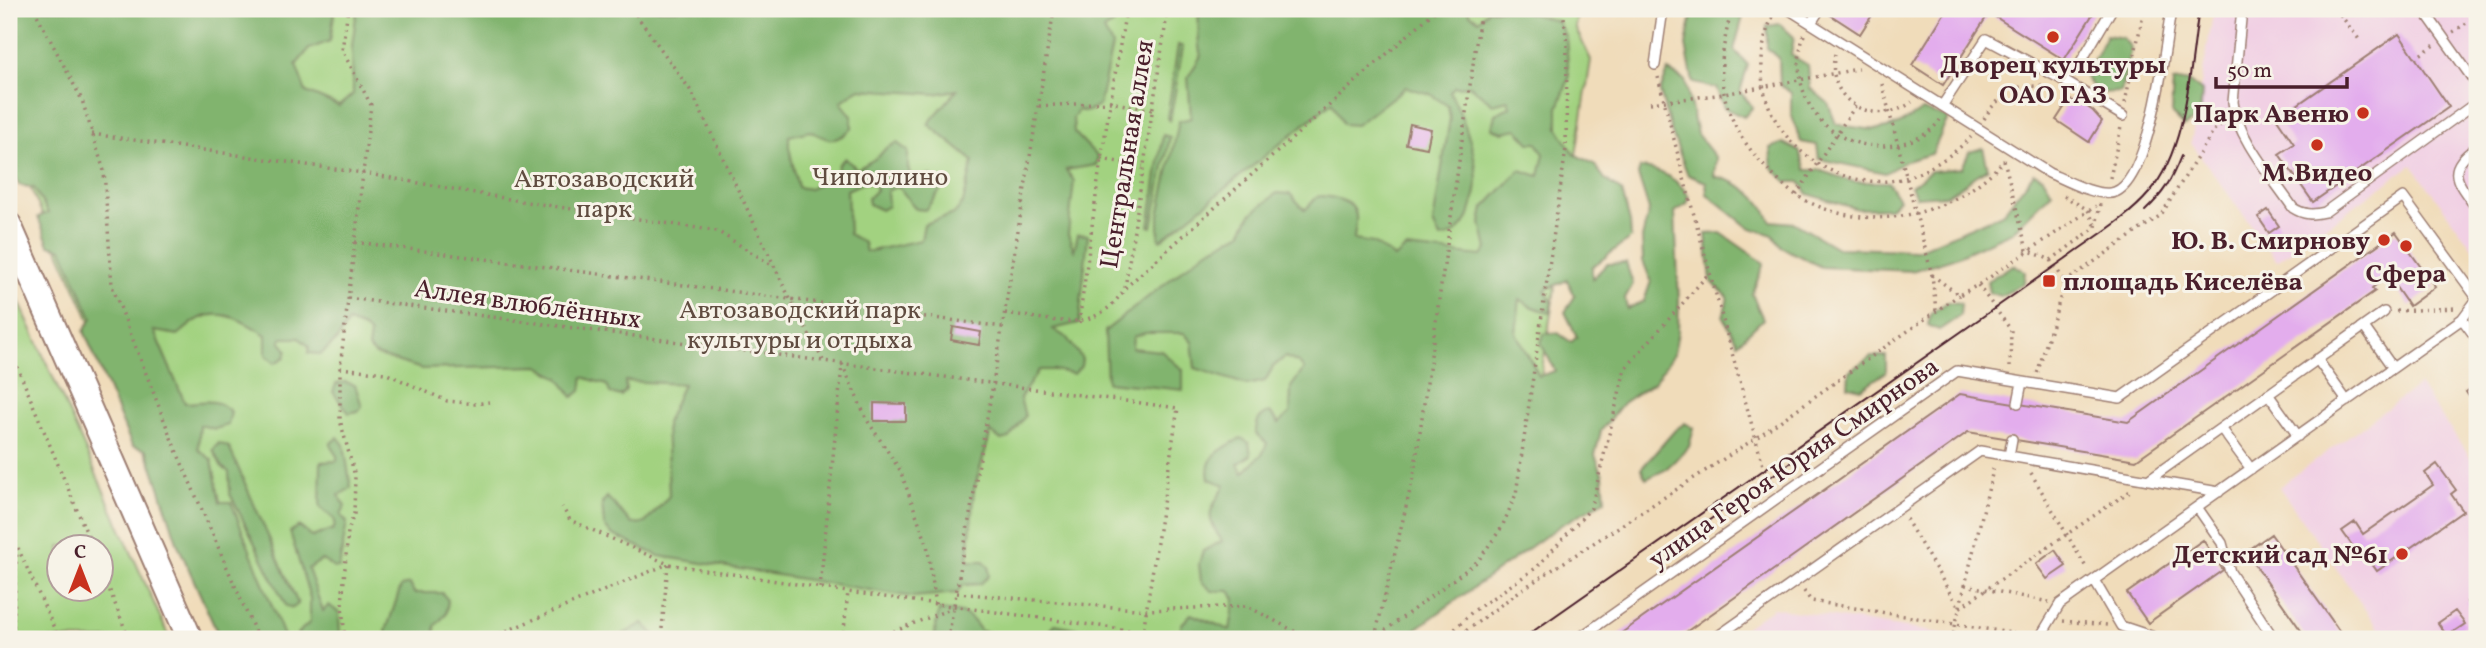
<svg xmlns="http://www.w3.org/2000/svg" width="2486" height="648" font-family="Vollkorn,serif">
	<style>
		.built { fill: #f1d0e4 }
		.green { fill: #a2d280; stroke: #767856; stroke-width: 2; fill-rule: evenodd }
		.forest { fill: #81b46e; stroke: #666a4c; stroke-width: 2; fill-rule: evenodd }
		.building { fill: #e3aded }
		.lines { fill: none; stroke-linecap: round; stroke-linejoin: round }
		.lane-casing { stroke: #9d7e72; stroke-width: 12 }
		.secondary-casing { stroke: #9d7e72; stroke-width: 28 }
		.path { stroke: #9d7e72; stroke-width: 3.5; stroke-dasharray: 2 5; stroke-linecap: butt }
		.lane { stroke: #fff; stroke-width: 9 }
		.secondary { stroke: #fff; stroke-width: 24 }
		.tram { stroke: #4a1f2b; stroke-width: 2 }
		.poi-dot { fill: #c8321e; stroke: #f7f3e8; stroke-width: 2.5 }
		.labels { text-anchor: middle; stroke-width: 6; stroke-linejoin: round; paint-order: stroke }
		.poi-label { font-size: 26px; font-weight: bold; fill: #4a1f2b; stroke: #f7f3e8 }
		.street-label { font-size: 26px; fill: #4a1f2b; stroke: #f7f3e8 }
		.park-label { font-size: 26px; fill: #604c40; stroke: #f7f3e8 }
	</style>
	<rect width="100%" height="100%" fill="#f7f3e8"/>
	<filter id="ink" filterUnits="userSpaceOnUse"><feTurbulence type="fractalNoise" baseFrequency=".0143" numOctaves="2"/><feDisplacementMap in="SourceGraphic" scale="14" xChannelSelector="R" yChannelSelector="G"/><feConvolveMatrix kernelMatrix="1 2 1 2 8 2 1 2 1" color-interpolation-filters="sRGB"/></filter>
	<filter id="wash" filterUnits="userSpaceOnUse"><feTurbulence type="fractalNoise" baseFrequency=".00686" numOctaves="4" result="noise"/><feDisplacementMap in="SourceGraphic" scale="28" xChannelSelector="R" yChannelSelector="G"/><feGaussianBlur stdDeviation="1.57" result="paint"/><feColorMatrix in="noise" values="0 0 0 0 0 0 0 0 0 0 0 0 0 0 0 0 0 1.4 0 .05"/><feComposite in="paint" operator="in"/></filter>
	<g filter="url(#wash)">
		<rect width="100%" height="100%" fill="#f0dcba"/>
		<!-- built -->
		<path class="built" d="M2214 9H2477V254L2412 165 2277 261 2191 143Z
			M2419 385 2477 467V621L2452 639H2386L2279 487Z
			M1773 608 1953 635 1983 639H1729Z"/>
		<!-- green -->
		<path class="green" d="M9 9H1578L1575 27 1591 60 1526 471 1402 639H226L84 307 9 140Z
			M9 279 170 639H9ZM60 546H102V588H60Z"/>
		<!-- forest -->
		<path class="forest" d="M9 9H335L330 41 309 49 296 65 306 92 339 106 353 94 352 46 357 9H1112L1116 17 1114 24 1104 30 1112 46 1099 106 1086 112 1078 110 1073 118 1074 132 1098 157 1096 165 1066 170 1074 181 1068 234 1074 250 1078 234 1088 235 1079 323 1053 329 1067 338 1082 359 1081 366 1074 374 1054 370H1039L1020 398 1025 416 1009 438 1001 440 991 432 974 489 968 561H984L989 567V576L980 584 963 585 957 593 913 597 659 556 611 534 604 525 602 503 607 497 632 524 645 523 669 496 666 423 683 384 625 381 626 390 621 396 610 393 607 385 583 377 581 391 573 397 559 378 539 366 422 369 376 355 368 348 370 335 364 328 348 322 337 340 321 354 308 353 309 346 299 338H283L280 341 287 350 285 357 275 363 266 355V335C247 323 224 308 201 318 193 321 185 330 178 335L154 331 185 403C204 402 217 397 231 412L228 425 215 429 200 425 198 449 212 460 220 502H231L285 639H220L178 545 147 450 132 446 84 331 92 318 62 249 49 245 38 217 48 213 34 188 19 185 9 163ZM858 89 935 94 957 90 928 124 973 161 963 203 954 214 924 224 921 240 866 252 864 243 849 234 847 190 865 182 874 184 876 190 868 198 869 204 881 210 888 206 887 191 898 186 916 209 925 210 940 191 939 182 930 175 912 179 908 168V151L897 143 886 148 878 157 857 169 845 158 838 165 837 172 810 189 798 187 789 147V136L810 131C828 141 836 144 852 128V116L841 102Z
			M1198 9H1468L1470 14 1479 20 1489 9H1514L1557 21 1566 37 1569 78 1558 108V128L1574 154 1594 164 1605 179 1622 192 1630 222 1631 238 1592 267V279L1607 264 1626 263 1633 284 1625 298 1627 309 1644 301 1651 281 1643 261 1642 238 1649 210 1638 175 1640 168C1660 169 1680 180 1689 197L1687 204 1675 212 1679 302 1678 332 1674 353 1654 382 1623 403 1601 431 1595 455 1603 475 1605 500 1561 525 1402 639H1181V625L1191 614 1230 630 1235 599 1230 591H1212L1201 581 1199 564 1203 551 1222 541C1203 514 1210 512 1225 485L1209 479C1204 455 1223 449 1241 438L1249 443 1251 455 1238 464 1243 473 1263 453 1267 443 1256 434C1256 421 1258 417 1270 412L1279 423 1290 413 1291 387 1304 369 1299 363 1285 357 1273 367 1265 381 1247 385 1195 368 1192 342 1184 333H1145L1133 337 1132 348 1161 351 1183 370V390L1107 382 1105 331 1206 251 1241 233 1251 214 1277 193 1290 194 1305 210 1318 196C1330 196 1355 200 1356 216 1357 224 1354 233 1354 240L1373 243 1395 258 1406 248 1482 256 1487 249 1481 223 1484 208 1520 170 1539 176 1544 154 1537 143H1530L1517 129 1503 132 1492 128 1495 114 1510 107 1508 100 1493 104 1470 86 1454 87 1450 92C1463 116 1481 163 1476 191 1475 198 1472 205 1470 212 1466 226 1455 237 1440 238L1433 223 1450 118 1448 106 1430 94 1406 87 1356 125 1343 124 1332 102 1161 240 1159 239V215L1179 121 1191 118 1188 77 1201 56C1196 43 1200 24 1198 9ZM1567 280 1575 296 1565 312 1577 337 1571 342 1558 333 1544 334 1541 343 1555 371 1539 376 1516 333 1520 299 1530 306 1550 313 1552 302 1545 290Z
			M1693 9H1745L1734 50 1748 65 1740 92 1753 107 1744 117 1724 108 1716 88 1693 83 1686 45Z
			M1780 24 1794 37 1791 55 1808 65 1810 88 1828 103 1836 124C1876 131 1888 135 1922 110L1948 118 1932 154 1906 161 1885 173 1819 159 1817 145 1801 142 1791 114V93L1780 85 1779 58 1767 48V26Z
			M2106 35 2123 38 2131 48 2121 92 2098 93 2085 77Z
			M1178 45 1183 47 1170 121 1167 118Z
			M1668 71 1685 80 1697 134 1716 158 1714 176C1740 182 1761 196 1771 221L1795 223 1837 248 1917 250 2002 214 2034 173 2043 177 2052 192 2012 232 1953 258 1912 271 1821 267 1781 247 1773 235 1748 227 1707 194 1706 182 1688 175 1671 131 1660 92Z
			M2188 81 2202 92 2200 117 2184 126 2171 113 2173 82Z
			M1163 135 1170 137 1152 227 1149 226Z
			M1783 143 1799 151 1806 170H1819L1854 182H1888L1899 199 1890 208 1857 209 1808 194 1800 182H1787L1772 168 1770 148Z
			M1983 148 1988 168 1947 195 1916 197 1911 186 1931 171 1962 168 1969 152Z
			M1721 233 1764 263 1752 294 1763 319 1738 343 1723 317 1728 297 1711 281 1706 234Z
			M2013 265 2025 271 2024 283 2001 296 1989 293 1987 281Z
			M1948 302 1961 303 1960 316 1939 330 1928 325 1931 313Z
			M1871 356H1886V372L1861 389 1848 386 1849 371Z
			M345 382 355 385 362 406 358 411 349 413 333 392 336 384Z
			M1685 423 1694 428 1689 447 1665 470 1646 479 1641 469 1675 430Z
			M338 437 344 445 351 488 339 495 345 506 341 515 347 522 339 568H334L322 560 308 569 323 611 329 605 339 613 340 639H299L297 634 310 622V598L290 532 299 526 312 537 334 529 335 520 320 507 321 462 337 461V456L331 447V443Z
			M219 443 229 447 298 604 293 608 286 606 230 494 229 472 222 467 213 450Z
			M410 584 414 593H442L448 600 446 614 435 626 436 639H388L386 631 401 586Z
			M939 610C962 612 968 611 981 631L1020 639H953L934 636Z
			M643 623 656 636 652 639H615Z
			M1055 624 1083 630 1094 639H1049L1048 632Z"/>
		<g id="blocks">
			<!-- building -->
			<path class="building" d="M1832 9H1876L1860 34 1829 14Z
				M1947 9H2096L2064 60 1989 13 1943 85 1912 65Z
				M2399 34 2449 107 2313 202 2279 154 2294 144 2277 119Z
				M2069 100 2082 103 2093 111 2102 121 2089 142 2056 120Z
				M1410 124 1431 129 1427 148 1406 144Z
				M2268 210 2279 226 2269 233 2258 217Z
				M2396 232 2435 287 2409 306 2388 276 2372 288 2375 291 2136 460 1968 432 1676 639H1613L1960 394 2128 422Z
				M953 327 981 332 979 345 951 340Z
				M2477 384V408L2466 392Z
				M874 403 906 404V421H874Z
				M2437 464 2456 490 2451 494 2463 511 2377 571 2365 554 2361 558 2342 531 2355 522 2363 534 2433 485 2425 473Z
				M2271 534 2345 639H2307L2246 552Z
				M2203 540 2223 570 2148 623 2127 593Z
				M2055 550 2066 566 2047 579 2036 564Z
				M2477 595V617L2467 602Z
				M2455 611 2465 624 2447 636 2438 623Z"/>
		</g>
	</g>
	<g filter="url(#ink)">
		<use href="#blocks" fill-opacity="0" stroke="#9d7e72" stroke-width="2"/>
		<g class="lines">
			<!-- lane casing -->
			<g class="lane-casing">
				<path id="lane" d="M1788 9 2049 173C2065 180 2098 198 2115 192 2150 180 2166 44 2171 9
					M2242 9 2233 102C2237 138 2273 178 2293 208 2304 215 2313 215 2325 212L2477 102
					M2423 9 2477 85
					M1811 23 1820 9
					M1655 65 1663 9
					M2061 79 2123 116
					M1942 106 1986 39 2061 79 2079 65 2112 9
					M2477 147C2443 170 2458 182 2477 209
					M2462 319 2477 339
					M2364 327 2393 368
					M2317 359 2347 401
					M2268 394 2298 436
					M2018 403 2022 382
					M2221 428 2251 469
					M2009 456 2012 439
					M2148 480 2384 312
					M2197 507 2222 543 2230 572 2274 639
					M2094 580 2121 626 2151 636 2154 639
					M1578 639 1957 371 2120 398 2403 197 2477 298
					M1714 639 1980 451 2219 492
					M2039 639 2060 604 2462 319 2477 299"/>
			</g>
			<!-- secondary casing -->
			<g class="secondary-casing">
				<path id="secondary" d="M9 225 190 639"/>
			</g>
			<!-- path -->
			<path class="path" d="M34 9 82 100 104 171 112 286 173 443 258 639
				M632 9 691 91 790 299 823 360
				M1732 9C1725 36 1718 65 1724 93 1729 120 1746 147 1765 167 1774 176 1785 188 1796 195 1864 237 1954 218 2004 160
				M2336 9 2361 42
				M1776 11C1765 29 1761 51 1762 73 1764 142 1841 198 1908 177 1932 169 1954 154 1971 137
				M2453 32 2477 16
				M1804 35C1783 98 1833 158 1899 144 1916 140 1930 134 1940 120
				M1835 54C1824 101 1875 129 1912 102
				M2415 58 2435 45
				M1658 77 1686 186 1764 469 1775 486
				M1882 84 1932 275 1936 310
				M1650 103 1724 94 1858 69
				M2125 103 2144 9
				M1039 106 1110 102 1152 110
				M1984 119 1991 108 2011 88 2046 85
				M92 134 363 173 520 201 717 231 775 267
				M1101 159 1143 166
				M2004 160 2027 250 2051 260 2065 282 2037 374
				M2110 178 2121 127
				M1796 195 1856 105
				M2064 196 2088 210 2096 227
				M355 242 1003 327
				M2051 260 2096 227 2100 204
				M1932 275 1959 295 1978 285 2096 206
				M2065 282 2161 215 2215 129 2226 121
				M1978 285 2011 330 2010 367
				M1125 288 1437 9
				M348 298 1178 408 1143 632 848 592 668 564 570 520 562 507
				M2396 311 2455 308
				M1005 313C1053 319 1095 337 1125 288L1168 9
				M1079 323 1101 159 1126 9
				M9 347 92 546
				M842 364 867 420 900 470 927 544 936 605
				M340 368 385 373 447 401 475 404 489 402
				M2031 473 2087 569
				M1906 519 1959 608 2133 489
				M9 521 17 546 13 639
				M18 548 59 639
				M102 571 129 639
				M1965 585 2049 602
				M820 588 842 366
				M1804 591 1811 601 2030 636
				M957 593 1146 610 1247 606 1309 639
				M2063 621 2108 625
				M1375 637 1414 473 1481 9
				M345 639 342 605 348 531 354 514 355 476 340 420V368L371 105 342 50 348 9
				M487 639 668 564 661 639
				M843 639 848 592
				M874 639 953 608
				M948 639 993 384 1054 9
				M1374 639 1478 561 1502 527 1516 494 1566 149 1567 45 1563 9
				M1445 639 1472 612 1536 568 1591 508 1625 369 1710 272
				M1455 639 1521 590 1756 438 1959 295
				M1949 639 1953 635 1994 466"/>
			<!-- lane -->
			<use href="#lane" class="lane"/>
			<!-- secondary -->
			<use href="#secondary" class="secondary"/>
			<!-- tram -->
			<path class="tram" d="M2145 211C2164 193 2171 181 2181 156
				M1708 521 1814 446
				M1522 639 2065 259C2093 238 2127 219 2149 193 2188 148 2190 65 2199 9"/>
		</g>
	</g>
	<!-- markers -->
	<g class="poi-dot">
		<circle cx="2053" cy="37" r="7"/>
		<circle cx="2363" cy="113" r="7"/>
		<circle cx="2317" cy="145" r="7"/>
		<circle cx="2384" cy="240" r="7"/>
		<circle cx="2406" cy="246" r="7"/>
		<rect x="2042" y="274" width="14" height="14" rx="3.5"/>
		<circle cx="2402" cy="554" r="7"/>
	</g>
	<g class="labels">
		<!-- poi labels -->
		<g class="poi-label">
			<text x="2053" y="73">Дворец культуры<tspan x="2053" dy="30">ОАО ГАЗ</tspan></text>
			<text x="2349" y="122" text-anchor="end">Парк Авеню</text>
			<text x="2317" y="181">М.Видео</text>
			<text x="2370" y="249" text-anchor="end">Ю. В. Смирнову</text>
			<text x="2406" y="282">Сфера</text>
			<text x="2063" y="290" text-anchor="start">площадь Киселёва</text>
			<text x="2388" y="563" text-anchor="end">Детский сад №61</text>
		</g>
		<!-- street labels -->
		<g class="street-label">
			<text transform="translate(1126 154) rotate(-81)" y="9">Центральная аллея</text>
			<text transform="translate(528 303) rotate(8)" y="9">Аллея влюблённых</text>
			<text transform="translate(1793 462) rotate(-35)" y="9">улица Героя Юрия Смирнова</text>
		</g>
		<!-- park labels -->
		<g class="park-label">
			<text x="880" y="185">Чиполлино</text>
			<text x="604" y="187">Автозаводский<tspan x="604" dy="30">парк</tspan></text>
			<text x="800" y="318">Автозаводский парк<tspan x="800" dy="30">культуры и отдыха</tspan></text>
		</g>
	</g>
	<!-- margin -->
	<rect width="2486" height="648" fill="none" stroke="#f7f3e8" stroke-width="35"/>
	<!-- north arrow -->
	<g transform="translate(80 568)"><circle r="33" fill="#f7f3e8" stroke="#b29e9c" stroke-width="2"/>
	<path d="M0-5L12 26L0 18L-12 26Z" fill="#c8321e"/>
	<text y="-10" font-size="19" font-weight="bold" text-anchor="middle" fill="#4a1f2b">С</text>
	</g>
	<!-- scale -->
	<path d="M2216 77v10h131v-10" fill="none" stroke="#4a1f2b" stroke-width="3.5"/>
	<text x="2227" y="77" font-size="21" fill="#4a1f2b" stroke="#f7f3e8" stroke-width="5" paint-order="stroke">50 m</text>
</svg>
